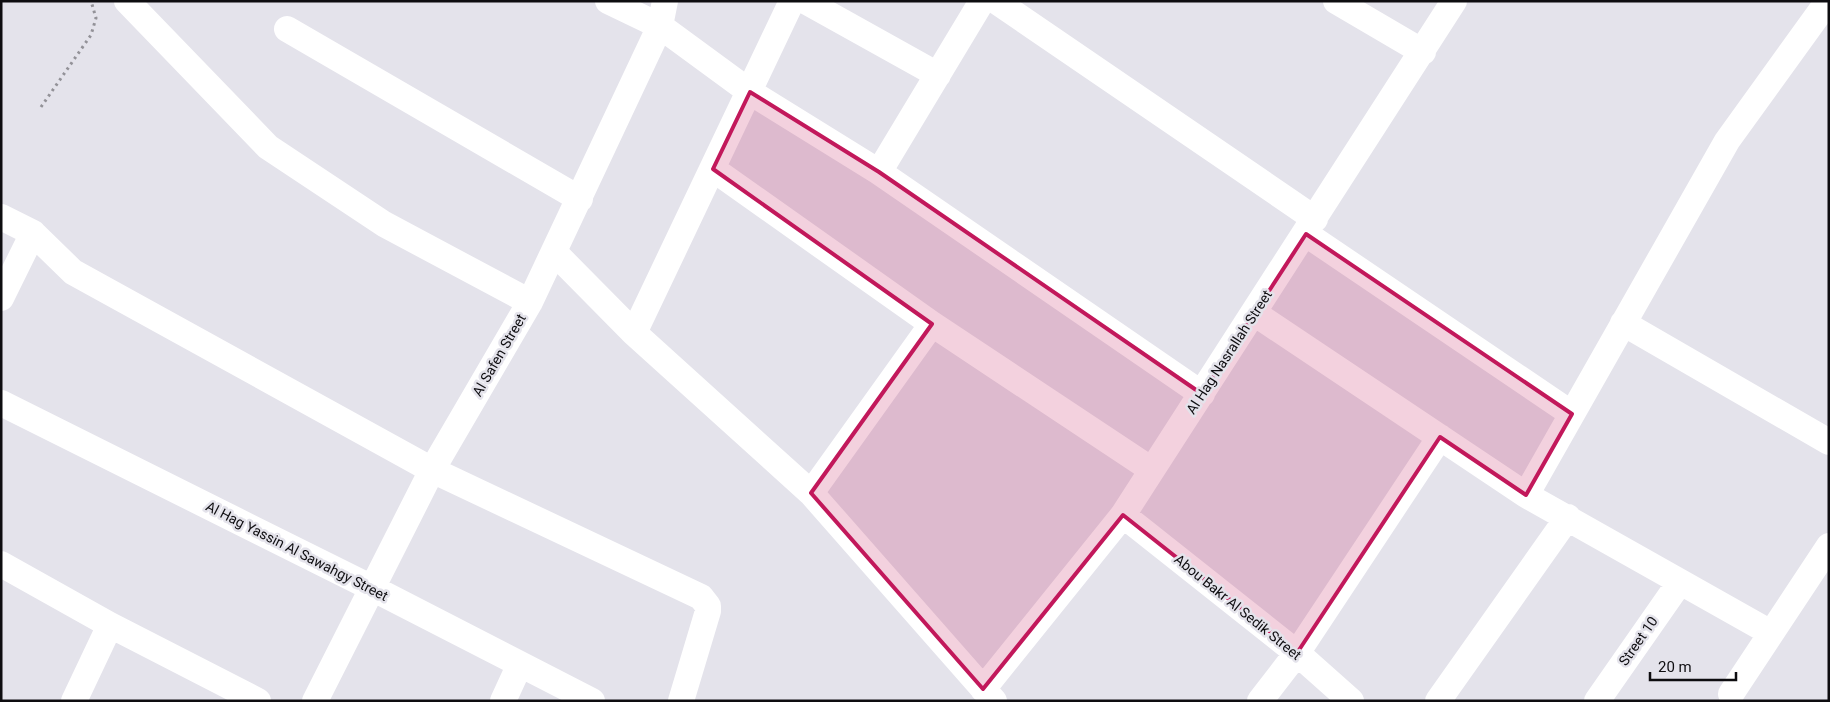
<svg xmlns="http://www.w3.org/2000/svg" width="1830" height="702" font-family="Roboto,sans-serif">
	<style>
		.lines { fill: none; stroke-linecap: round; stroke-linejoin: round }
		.path { stroke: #939298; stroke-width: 3; stroke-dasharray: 2.5 4; stroke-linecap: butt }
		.minor { stroke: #fff; stroke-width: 26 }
		.marked { fill: #c2185b; fill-opacity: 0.2; stroke: #c2185b; stroke-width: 4; stroke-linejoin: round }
		.labels { text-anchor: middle; stroke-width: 5; stroke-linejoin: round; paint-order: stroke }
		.street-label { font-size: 14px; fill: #0e0d10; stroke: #e4e3eb }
	</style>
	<rect width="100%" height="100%" fill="#e4e3eb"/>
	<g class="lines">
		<!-- path -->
		<path class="path" d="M41 107 91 35 96 18 91 1"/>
		<!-- minor -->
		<path class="minor" d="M127 1 268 147 384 224 530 302
			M608 1 660 26 750 92 879 172 1202 394
			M805 1 938 75
			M996 1 1315 219
			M1336 1 1423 52
			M287 29 580 199
			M713 169 932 324 1152 470
			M879 172 982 1
			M1 217 33 233 73 272 432 470 701 597 708 606V611L681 701
			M1306 234 1572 414
			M555 253 634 333 811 493 994 701
			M1 298 33 233
			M1254 313 1526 495 1771 633
			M1623 323 1829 442
			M634 333 792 1
			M1 403 372 588 592 701
			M811 493 932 324
			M1526 495 1727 141 1828 1
			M1123 515 1297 653 1351 701
			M1 564 110 625 258 701
			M983 689 1123 515 1454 1
			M1731 694 1829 546
			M74 701 110 625
			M315 701 432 470 530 302 660 26 665 1
			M503 701 520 664
			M1260 701 1297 653 1440 437
			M1438 701 1568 517
			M1597 701 1680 582"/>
	</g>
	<!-- marked area -->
	<path class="marked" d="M750 92 879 172 1202 394 1306 234 1572 414 1526 495 1440 437 1297 653 1123 515 983 689 811 493 932 324 713 169Z"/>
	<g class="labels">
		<!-- street labels -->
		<g class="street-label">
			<text transform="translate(1229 352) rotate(-57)" y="5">Al Hag Nasrallah Street</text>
			<text transform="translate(499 355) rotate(-60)" y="5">Al Safen Street</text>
			<text transform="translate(297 551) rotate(27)" y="5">Al Hag Yassin Al Sawahgy Street</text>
			<text transform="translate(1238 607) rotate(39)" y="5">Abou Bakr Al Sedik Street</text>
			<text transform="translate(1638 641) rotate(-55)" y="5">Street 10</text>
		</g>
	</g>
	<!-- border -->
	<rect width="1830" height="702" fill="none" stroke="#0e0d10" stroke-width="5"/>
	<!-- scale -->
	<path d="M1650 672v8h86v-8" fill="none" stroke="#0e0d10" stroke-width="2.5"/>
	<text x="1658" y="672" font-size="15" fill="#0e0d10" stroke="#e4e3eb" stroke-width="4" paint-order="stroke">20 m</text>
</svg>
